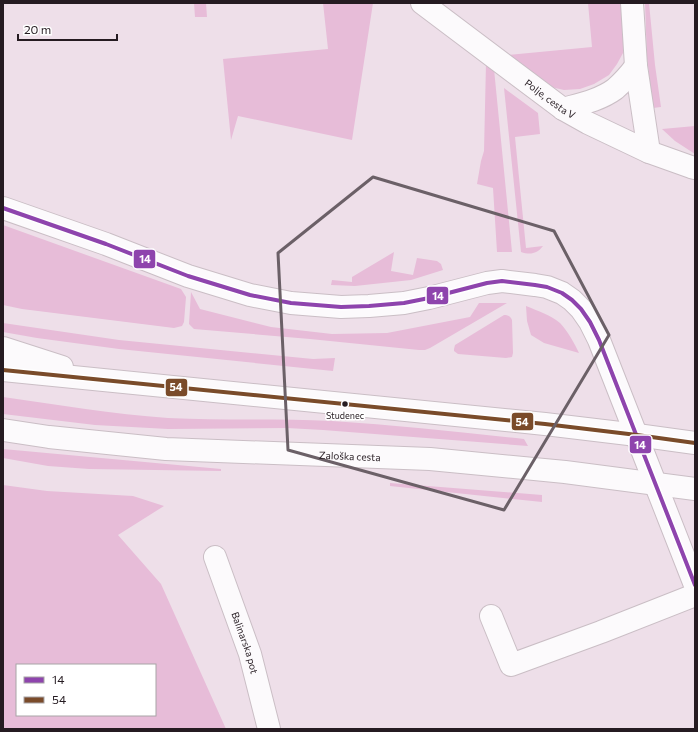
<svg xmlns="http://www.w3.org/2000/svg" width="698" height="732" font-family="Commissioner,sans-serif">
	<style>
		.green { fill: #e7bcd8; fill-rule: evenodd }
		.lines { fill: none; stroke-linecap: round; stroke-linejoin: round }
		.minor-casing { stroke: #cabec5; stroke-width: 24 }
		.major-casing { stroke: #cabec5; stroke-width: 24 }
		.minor { stroke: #fcfafc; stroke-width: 22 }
		.major { stroke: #fcfafc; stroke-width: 22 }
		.bus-1-casing { stroke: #fff; stroke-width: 7 }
		.bus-2-casing { stroke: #fff; stroke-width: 7 }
		.bus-1 { stroke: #8e44ad; stroke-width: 4 }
		.bus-2 { stroke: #7a4b2a; stroke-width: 4 }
		.marked { fill: none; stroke: #6b6067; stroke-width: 3; stroke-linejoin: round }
		.bus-dot { fill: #251b21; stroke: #fff; stroke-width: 1.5 }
		.labels { text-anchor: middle; stroke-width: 3; stroke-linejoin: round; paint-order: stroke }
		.bus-label { font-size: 9px; fill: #251b21; stroke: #fff }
		.street-label { font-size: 10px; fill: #251b21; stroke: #fff }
		.line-badge { stroke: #fff; stroke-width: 1.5 }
		.badge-label { font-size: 11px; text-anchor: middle; font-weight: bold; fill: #fff }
	</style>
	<rect width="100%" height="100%" fill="#eedfe9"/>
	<!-- green -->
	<path class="green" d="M194 3H206L207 17H195Z
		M323 3H373L352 140 238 116 231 140 223 59 328 49Z
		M588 3H625L626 41 623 53 617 64 609 75 594 84 580 89 564 90 551 87 507 55 592 47Z
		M645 3H649L655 65 661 107 653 108 647 58Z
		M486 63 494 69 512 252H497L493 188 477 184 481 161 484 151Z
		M504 88 538 113 540 134 515 137 526 248 543 246C537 254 530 255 521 252Z
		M695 126V154L675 141 662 129Z
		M3 225 181 289 186 297 184 322 182 326 174 328 22 309 3 305Z
		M394 252 391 271 413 275 417 258 437 261 441 264 443 270 411 280 355 286 331 285 332 280 352 282V277Z
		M191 292 200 309 271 327 332 334 387 333 470 317 479 303H507L430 348 425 350H419L310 339 194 329 189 324Z
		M526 306C538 311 551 315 560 323 567 330 575 344 579 353L544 343 531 335 527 321Z
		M504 315C508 315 510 316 512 320L513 353 512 357 506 358 458 354 454 351V349L455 345Z
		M3 323 119 340 313 359 335 358 333 371 119 349 37 338 3 332Z
		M3 397C58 405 113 414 168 418 223 421 277 418 332 421 396 425 460 432 524 439L528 446 323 430 287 428 168 429 95 425 3 414Z
		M3 449 221 469V471L89 469 48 466 3 458Z
		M390 483 542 495V502L390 486Z
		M3 485 47 491 133 496 164 506 118 535 161 584 226 729H3ZM17 665H155V715H17Z"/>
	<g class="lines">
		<!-- minor casing -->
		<g class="minor-casing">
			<g id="minor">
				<path id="s1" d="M422 3 563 109 588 123 649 152 691 167 695 168"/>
				<path d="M632 3 636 66 649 152"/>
				<path d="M563 109C581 104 600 100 615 89 623 82 630 74 636 66"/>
				<path d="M3 208 106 244 188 276 250 295 291 303 341 307 369 306 404 303 429 298 487 283 502 281 535 285 547 287 562 293 572 300 581 309 590 322 599 340 695 585"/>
				<path id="s2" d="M215 557 250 654 269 729"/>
				<path d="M491 616 511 665 601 632 695 595"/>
			</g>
		</g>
		<!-- major casing -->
		<g class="major-casing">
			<g id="major">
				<path d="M3 348 62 367"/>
				<path d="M3 370 545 424 637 435 695 443"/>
				<path id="s3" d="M3 430 49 437 166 449 430 459 565 472 695 489"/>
			</g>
		</g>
		<!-- minor -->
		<use href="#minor" class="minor"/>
		<!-- major -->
		<use href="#major" class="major"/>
		<!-- bus-1 casing -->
		<g class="bus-1-casing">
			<path id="bus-1" d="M3 208 106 244 188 276 250 295 291 303 341 307 369 306 404 303 429 298 487 283 502 281 535 285 547 287 562 293 572 300 581 309 590 322 599 340 695 585"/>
		</g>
		<!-- bus-2 casing -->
		<g class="bus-2-casing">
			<path id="bus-2" d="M3 370 545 424 637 435 695 443"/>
		</g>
		<!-- bus-1 -->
		<use href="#bus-1" class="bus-1"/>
		<!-- bus-2 -->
		<use href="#bus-2" class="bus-2"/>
	</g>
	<!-- marked area -->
	<path class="marked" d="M373 177 554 231 609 335 504 510 288 450 278 253Z"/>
	<!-- markers -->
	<circle class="bus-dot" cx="345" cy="404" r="3.5"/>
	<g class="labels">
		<!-- bus labels -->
		<g class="bus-label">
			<text x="345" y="419">Studenec</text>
		</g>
		<!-- street labels -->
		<g class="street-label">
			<text dy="4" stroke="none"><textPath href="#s1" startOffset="160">Polje, cesta V</textPath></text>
			<text dy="4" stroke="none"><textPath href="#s3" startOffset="348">Zaloška cesta</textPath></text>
			<text dy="4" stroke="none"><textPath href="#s2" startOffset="91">Balinarska pot</textPath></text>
		</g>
	</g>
	<g class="line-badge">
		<rect x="133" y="249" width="23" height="20" rx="4" fill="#8e44ad"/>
		<rect x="426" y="286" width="23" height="19" rx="4" fill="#8e44ad"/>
		<rect x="165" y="378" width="23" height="19" rx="4" fill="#7a4b2a"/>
		<rect x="511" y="412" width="23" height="19" rx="4" fill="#7a4b2a"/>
		<rect x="629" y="435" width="23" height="19" rx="4" fill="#8e44ad"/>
	</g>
	<g class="badge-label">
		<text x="145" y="263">14</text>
		<text x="438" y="300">14</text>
		<text x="176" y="391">54</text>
		<text x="522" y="426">54</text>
		<text x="640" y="449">14</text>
	</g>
	<!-- border -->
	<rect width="698" height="732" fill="none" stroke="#251b21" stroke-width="8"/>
	<!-- legend -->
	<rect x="16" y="664" width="140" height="52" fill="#ffffff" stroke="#a8a4a6"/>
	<rect x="24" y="677" width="20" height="6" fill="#8e44ad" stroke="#a8a4a6"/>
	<text x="52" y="684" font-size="12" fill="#251b21">14</text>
	<rect x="24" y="697" width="20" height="6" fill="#7a4b2a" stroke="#a8a4a6"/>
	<text x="52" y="704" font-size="12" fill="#251b21">54</text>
	<!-- scale -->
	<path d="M18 34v6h99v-6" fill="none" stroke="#251b21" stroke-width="2"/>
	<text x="24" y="34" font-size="12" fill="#251b21" stroke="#ffffff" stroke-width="3" paint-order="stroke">20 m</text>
</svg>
